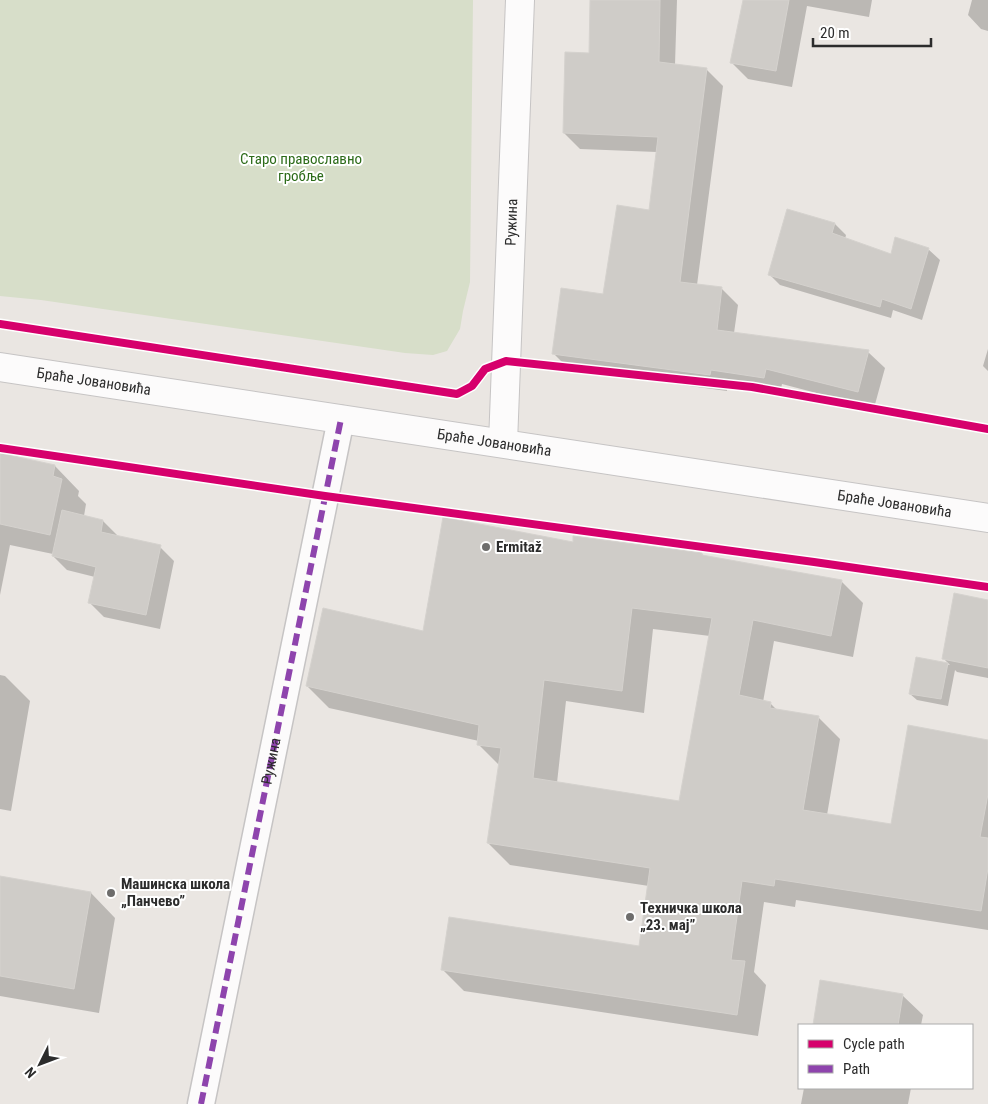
<svg xmlns="http://www.w3.org/2000/svg" width="988" height="1104" font-family="'Roboto Condensed',sans-serif">
	<style>
		.cemetery { fill: #d7dec9 }
		.shadow { fill: #0003; fill-rule: evenodd }
		.building { fill: #cfccc8; stroke: #d5d2ce; fill-rule: evenodd }
		.lines { fill: none; stroke-linecap: round; stroke-linejoin: round }
		.pedestrian-casing { stroke: #c6c4c4; stroke-width: 29 }
		.minor-casing { stroke: #c6c4c4; stroke-width: 30 }
		.pedestrian { stroke: #fcfbfb; stroke-width: 26 }
		.minor { stroke: #fcfbfb; stroke-width: 28 }
		.quiet { stroke: #8e44ad; stroke-width: 6; stroke-dasharray: 12 6; stroke-linecap: butt }
		.cycleway-casing { stroke: #fff; stroke-width: 11 }
		.cycleway { stroke: #d6006c; stroke-width: 8 }
		.poi-dot { fill: #6e6d6c; stroke: #fff; stroke-width: 2 }
		.labels { text-anchor: middle; stroke-width: 4; stroke-linejoin: round; paint-order: stroke }
		.park-label { font-size: 15px; fill: #2c6b19; stroke: #fff }
		.street-label { font-size: 15px; fill: #2c2c2c; stroke: #fff }
		.poi-label { font-size: 15px; font-weight: bold; fill: #2c2c2c; stroke: #fff; text-anchor: start }
	</style>
	<rect width="100%" height="100%" fill="#eae6e2"/>
	<!-- cemetery -->
	<path class="cemetery" d="M0 0H473L470 282 463 311 460 329 447 351 433 355 405 353 41 300 0 296Z"/>
	<!-- shadow -->
	<path class="shadow" d="M591 0H677L675 65 706 69 723 86 697 285 722 289 738 305 734 333 868 352 885 368 874 408 782 384 780 394 727 386V391L570 370 554 354 604 296 650 212 657 152 580 149 564 133 590 55Z
		M744 0H872L869 17 807 6 792 87 748 79 732 63Z
		M972 0H988V31L981 29 968 15Z
		M835 224 846 235 845 239 891 255 928 249 940 260 922 320 893 310 891 318 780 285 769 274Z
		M988 349V371L983 366Z
		M4 455 55 466 79 491 78 496 86 504 84 516 103 521 117 535V537L160 547 174 561 160 629 104 617 90 603 95 577 67 570 53 556V554L10 545 0 595V456Z
		M574 543 702 554 704 556 841 581 863 603 853 657 774 641 763 702 770 703 777 710 818 717 840 739 827 815 892 825 988 742V930L796 900 795 907 764 902 754 972 766 985 758 1036 464 991 442 969 640 947 649 886 510 865 488 843 500 766 478 744 479 741 329 708 307 686 424 632ZM653 629 710 636 680 802 557 783 566 701 644 713Z
		M988 601V678L957 672 955 670 948 706 917 700 910 694 917 659 950 665 943 658Z
		M0 675 5 676 30 701 11 811 0 809Z
		M0 878 91 893 115 918 99 1013 0 996Z
		M821 981 902 995 923 1015 921 1025H814Z
		M804 1088H911L908 1104H801Z"/>
	<!-- building -->
	<path class="building" d="M590 0H660L659 62 707 68 680 282 722 287 717 330 869 350 858 392 766 369 764 378 711 370 710 375 552 354 561 288 603 294 617 205 649 210 658 137 563 133 565 52 589 53Z
		M743 0H789L776 71 730 63Z
		M787 209 835 223 832 233 891 254 895 237 929 248 911 309 882 299 880 307 768 275Z
		M0 453 55 465 53 476 62 479 50 535 0 524Z
		M62 510 103 520 101 532 161 545 146 615 88 603 96 567 52 556Z
		M443 517 573 542V536L702 553V555L842 580 831 636 753 620 739 695 771 702 770 708 819 716 803 810 891 824 908 725 988 740V794L980 837 988 838V868L981 911 775 879 774 886 742 881 731 960 745 961 737 1015 441 970 449 917 639 946 650 868 487 843 501 748 477 745 479 725 306 686 323 608 423 631ZM632 608 712 618 679 801 533 778 544 680 622 691Z
		M954 593 988 600V668L942 659Z
		M916 657 948 663 941 699 909 694Z
		M0 876 91 892 74 989 0 976Z
		M820 980 903 994 898 1025H813Z"/>
	<g class="lines">
		<!-- pedestrian casing -->
		<g class="pedestrian-casing">
			<g id="pedestrian">
				<path id="s1" d="M201 1104 341 419"/>
			</g>
		</g>
		<!-- minor casing -->
		<g class="minor-casing">
			<g id="minor">
				<path id="s2" d="M0 367 988 518"/>
				<path id="s3" d="M503 443 520 0"/>
			</g>
		</g>
		<!-- pedestrian -->
		<use href="#pedestrian" class="pedestrian"/>
		<!-- minor -->
		<use href="#minor" class="minor"/>
		<!-- quiet -->
		<path class="quiet" d="M201 1104 341 419"/>
		<!-- cycleway casing -->
		<g class="cycleway-casing">
			<path id="cycleway" d="M0 324 457 394 472 386 485 369 506 361 752 387 988 429
				M0 448 325 496 814 562 988 587"/>
		</g>
		<!-- cycleway -->
		<use href="#cycleway" class="cycleway"/>
	</g>
	<!-- markers -->
	<g class="poi-dot">
		<circle cx="486" cy="547" r="5"/>
		<circle cx="111" cy="893" r="5"/>
		<circle cx="630" cy="917" r="5"/>
	</g>
	<g class="labels">
		<!-- park labels -->
		<g class="park-label">
			<text x="301" y="164">Старо православно<tspan x="301" dy="17">гробље</tspan></text>
		</g>
		<!-- street labels -->
		<g class="street-label">
			<text dy="5" stroke="none"><textPath href="#s3" startOffset="221">Ружина</textPath></text>
			<text dy="5" stroke="none"><textPath href="#s2" startOffset="95">Браће Јовановића</textPath></text>
			<text dy="5" stroke="none"><textPath href="#s2" startOffset="500">Браће Јовановића</textPath></text>
			<text dy="5" stroke="none"><textPath href="#s2" startOffset="905">Браће Јовановића</textPath></text>
			<text dy="5" stroke="none"><textPath href="#s1" startOffset="350">Ружина</textPath></text>
		</g>
		<!-- poi labels -->
		<g class="poi-label">
			<text x="496" y="552">Ermitaž</text>
			<text x="121" y="889">Машинска школа<tspan x="121" dy="17">„Панчево”</tspan></text>
			<text x="640" y="913">Техничка школа<tspan x="640" dy="17">„23. мај”</tspan></text>
		</g>
	</g>
	<!-- legend -->
	<rect x="798" y="1024" width="175" height="65" fill="#ffffff" stroke="#ababab"/>
	<rect x="808" y="1040" width="25" height="8" fill="#d6006c" stroke="#ababab"/>
	<text x="843" y="1049" font-size="15" fill="#2c2c2c">Cycle path</text>
	<rect x="808" y="1065" width="25" height="8" fill="#8e44ad" stroke="#ababab"/>
	<text x="843" y="1074" font-size="15" fill="#2c2c2c">Path</text>
	<!-- north arrow -->
	<g transform="translate(40 1064) rotate(228)" stroke="#ffffff" stroke-width="4" paint-order="stroke">
	<path d="M0-4L9 19L0 12L-9 19Z" fill="#2c2c2c"/>
	<text y="-8" font-size="14" font-weight="bold" text-anchor="middle" fill="#2c2c2c">N</text>
	</g>
	<!-- scale -->
	<path d="M813 38v8h118v-8" fill="none" stroke="#2c2c2c" stroke-width="2.5"/>
	<text x="820" y="38" font-size="15" fill="#2c2c2c" stroke="#ffffff" stroke-width="4" paint-order="stroke">20 m</text>
</svg>
